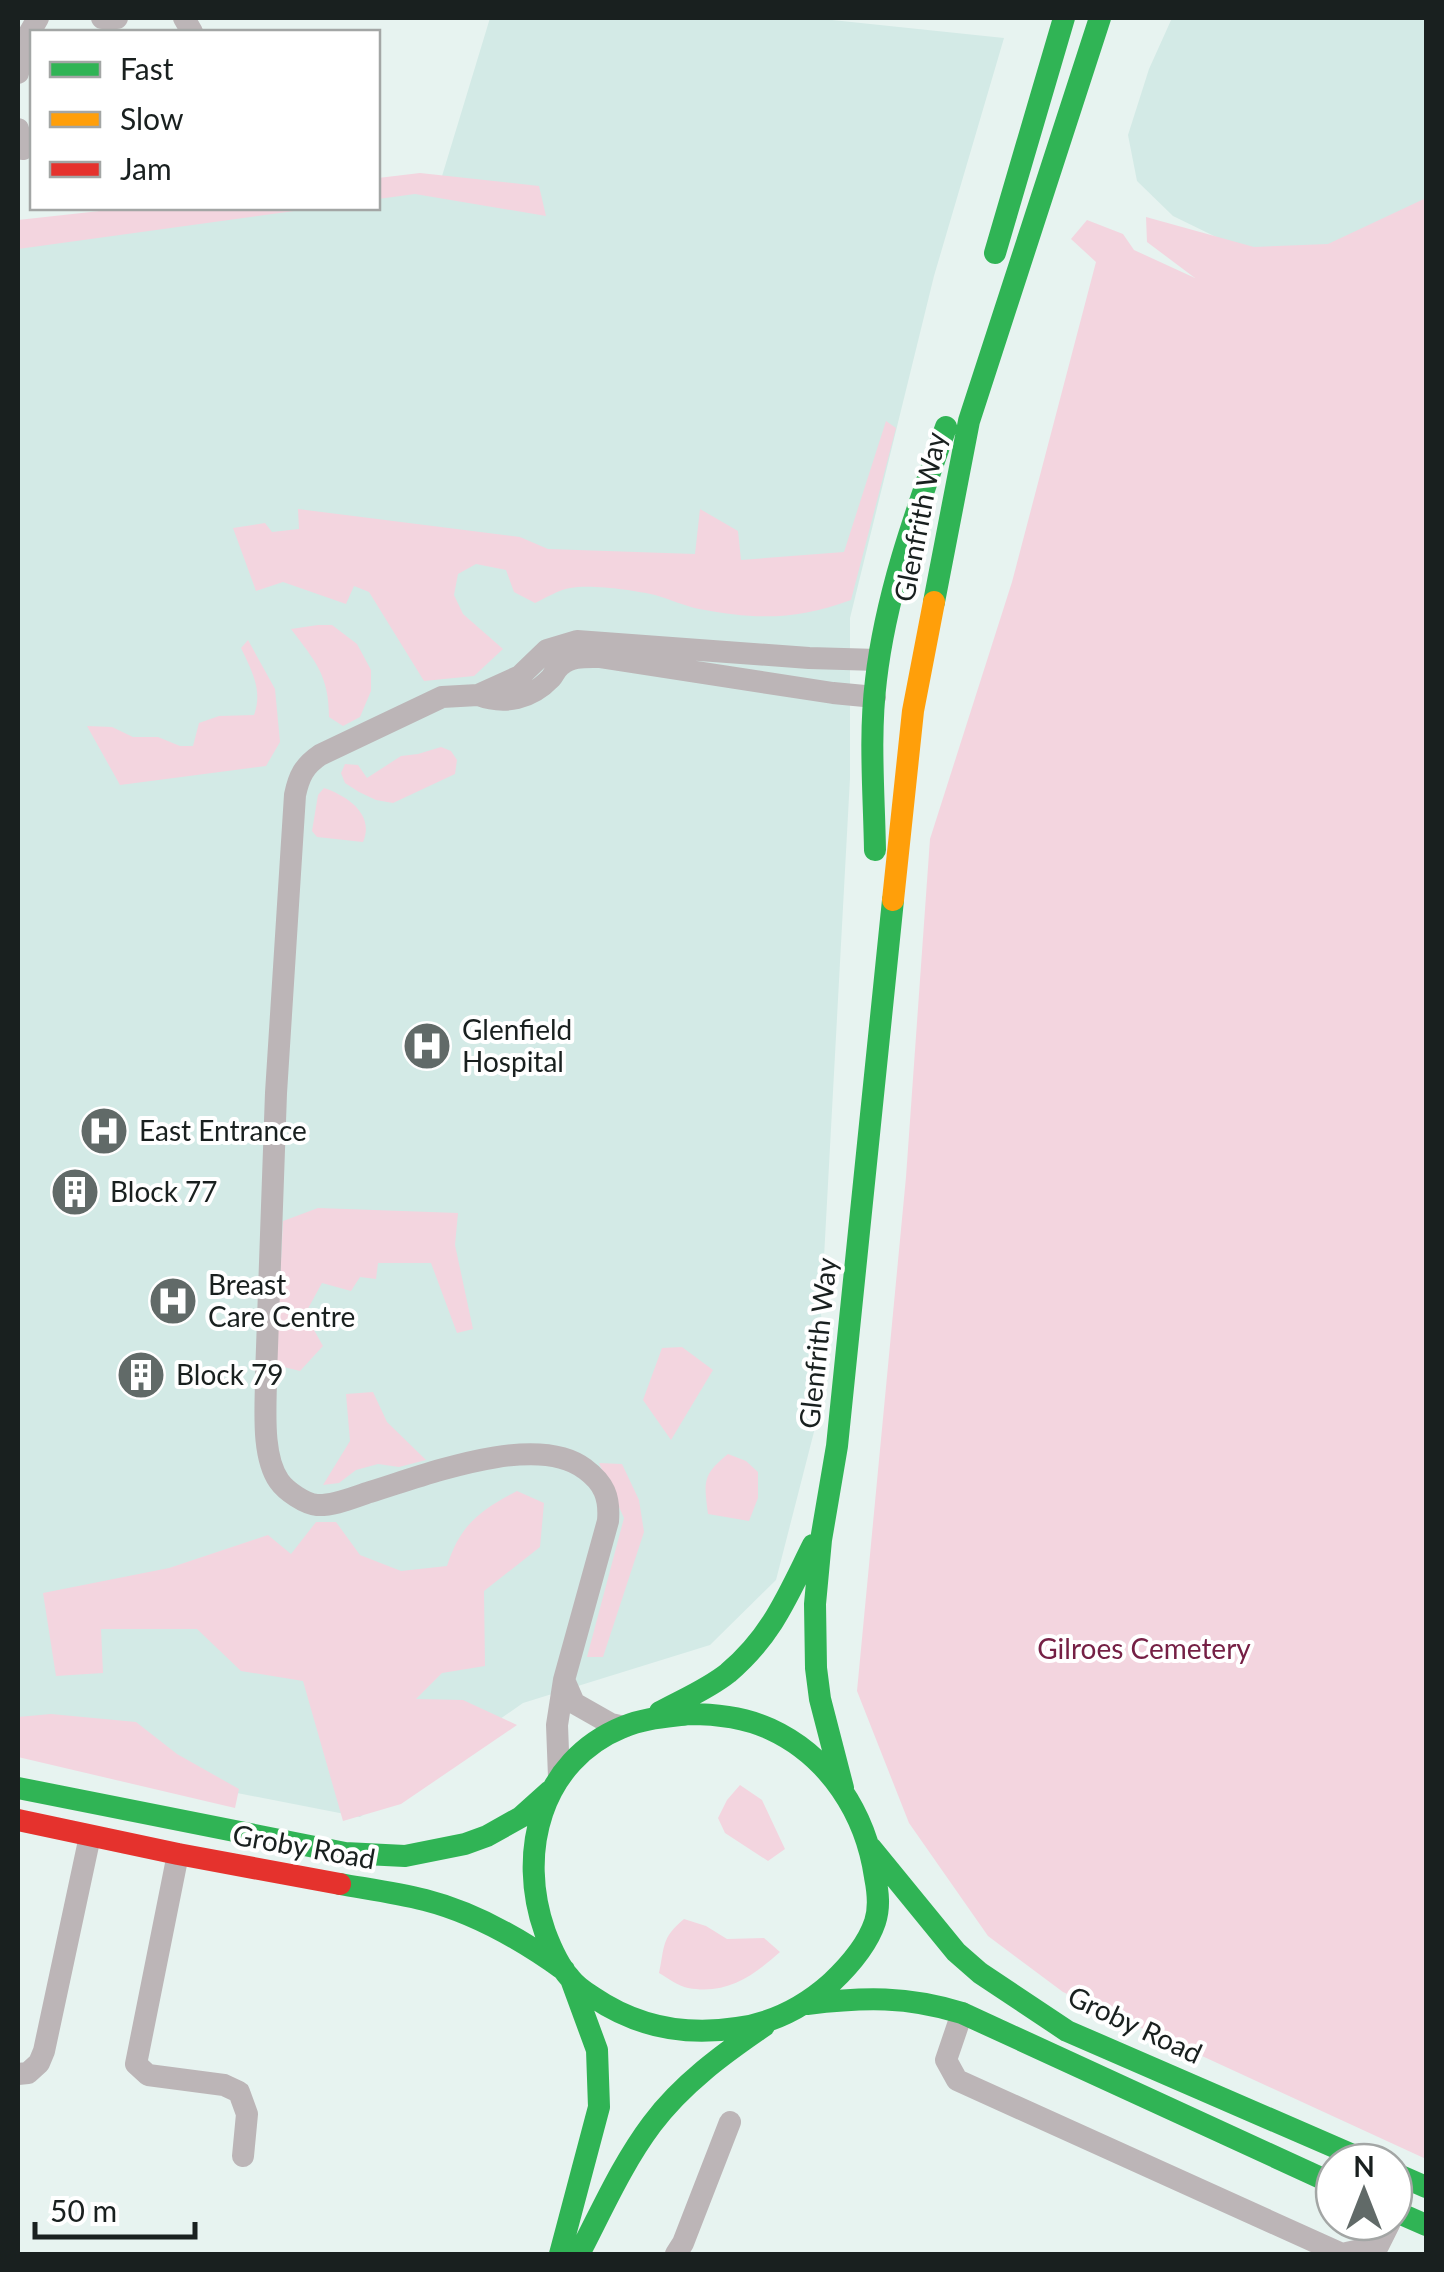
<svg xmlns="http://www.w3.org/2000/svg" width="1444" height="2272" font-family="Lato,sans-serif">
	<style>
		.built { fill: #d3eae6 }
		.green { fill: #f3d5df }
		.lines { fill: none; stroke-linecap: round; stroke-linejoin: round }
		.street { stroke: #bcb5b7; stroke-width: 22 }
		.fast { stroke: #30b455; stroke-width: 22 }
		.slow { stroke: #ff9f0a; stroke-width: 22 }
		.jam { stroke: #e5322d; stroke-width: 22 }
		.labels { text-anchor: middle; stroke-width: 8; stroke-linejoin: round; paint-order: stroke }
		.street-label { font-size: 28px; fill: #19201f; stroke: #fff }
		.poi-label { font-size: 28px; fill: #19201f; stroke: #fff; text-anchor: start }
		.park-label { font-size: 28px; fill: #752045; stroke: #fff }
	</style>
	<rect width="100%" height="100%" fill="#e7f3f0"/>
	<!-- built -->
	<path class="built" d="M490 18H813L1004 38 934 276 850 618V778L821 1313 826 1385 776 1580 710 1645 523 1703 360 1817 18 1750V237L238 208H378V189L439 186Z
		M1172 18H1426V256L1333 294 1173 216 1137 181 1128 135 1149 69Z"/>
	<!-- green -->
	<path class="green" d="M420 173 539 186 546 216 415 194 378 199V178Z
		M1426 198V2159L1063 1992 988 1936 909 1823 857 1691 906 1177 930 839 1012 582 1096 262 1071 239 1087 220 1123 234 1134 250 1195 278 1147 242 1146 217 1254 247 1328 244Z
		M127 208H316L18 249V220Z
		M886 421 896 428 851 600C796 620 757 620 699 609 684 606 670 599 655 595 634 590 591 584 570 588 558 590 546 598 535 603L514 592 506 570 476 564 458 574 454 595 463 614 503 649 474 676 424 681 369 592 354 586 346 604 283 582 256 591 233 528 265 523 272 532 299 529 298 509 520 537 548 549 695 554 700 509 738 531 741 560 844 552Z
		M318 625H332L357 644 371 670V691L360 717 343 726 329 717C329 675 315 661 291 629Z
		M248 640 275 689 280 742 266 766 120 785 87 726 112 727 133 737H158L180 746H193L199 723 219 716 254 715C263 691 252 671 241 648Z
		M441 747 451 751 457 760 455 774 393 803 376 800 359 792 345 783 341 773 345 764 358 765 367 778 401 756 418 754Z
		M324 788C348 796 375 815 363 842L317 837 312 831 318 795Z
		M318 1208 458 1213 455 1245 473 1329 457 1333 431 1263H378L376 1279 360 1277 351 1291 322 1283 305 1314 323 1346 300 1371 276 1365 283 1221Z
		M682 1347 713 1370 671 1440 643 1400 662 1348Z
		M373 1392 387 1422 426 1460 399 1467 378 1464 356 1470 339 1483 323 1485 350 1441 346 1394Z
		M728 1454 746 1461 758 1472V1498L749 1521 708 1514C704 1482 702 1475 728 1454Z
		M599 1463 622 1464 639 1500 644 1532 603 1657H587L624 1518Z
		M517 1491 544 1503 540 1547 484 1591 485 1666 442 1673 416 1699 463 1700 517 1725 401 1804 343 1821 303 1681 241 1671 197 1629H101L103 1673 56 1676 43 1593 169 1568 268 1535 291 1554 316 1522H336L360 1555 401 1571 447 1566C460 1525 480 1510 517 1491Z
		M51 1714 136 1722 177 1754 239 1789 235 1808 18 1757V1717Z
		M740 1785 762 1800 785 1849 768 1861 725 1833 718 1818 727 1800Z
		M684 1919 706 1926 727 1939 764 1938 780 1952C753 1976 727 1995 688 1988 678 1986 668 1978 659 1973 665 1946 661 1938 684 1919Z"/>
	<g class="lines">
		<!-- street -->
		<path class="street" d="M102 18H117
			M184 18 192 32
			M18 73 26 39 38 18
			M18 129 23 149
			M478 695C505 705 531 699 551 678 554 674 556 669 561 665 571 656 585 657 599 657L833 693 875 697
			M564 1680 574 1703 611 1724 624 1727
			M559 1777 557 1725 564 1680 608 1521C610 1497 604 1483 585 1469 536 1431 423 1476 370 1492 354 1497 334 1506 317 1505 305 1504 286 1491 279 1481 261 1455 266 1406 266 1376L276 1093 295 795C299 776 304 766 320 755L442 697 478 695 520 676 547 650 577 641 809 658 878 660
			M178 1854 136 2064 148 2075 224 2085 239 2092 247 2114 243 2156
			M962 2013 946 2060 957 2080 1342 2254 1378 2246 1390 2222
			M18 2074 28 2073 39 2063 44 2051 90 1836
			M676 2254 683 2243 730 2122"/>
		<!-- fast -->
		<path class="fast" d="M995 253 1064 18
			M934 602 969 421 1100 18
			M875 850C874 793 869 736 876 680 886 593 917 509 946 427
			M660 1712C682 1700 708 1689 728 1673 772 1636 788 1595 813 1545
			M689 1714C717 1714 744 1717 770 1729 829 1756 866 1814 875 1877 878 1892 880 1907 875 1922 867 1946 849 1966 831 1983 804 2007 774 2023 737 2028 686 2036 637 2027 593 1997 585 1992 576 1986 570 1978 558 1965 551 1948 545 1932 517 1853 540 1761 623 1727 644 1718 666 1717 689 1714Z
			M18 1788 345 1853 405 1856 465 1844 487 1836 521 1817 550 1791
			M843 1788 820 1699 816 1668 815 1604 821 1540 837 1446 893 900
			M871 1848 956 1952 980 1973 1067 2031 1369 2162
			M340 1884C368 1889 397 1893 425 1900 476 1913 521 1939 564 1970
			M807 2004C864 1997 907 1996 962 2013L1334 2184
			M1394 2173 1426 2187
			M1394 2211 1426 2225
			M560 2254 599 2107 597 2050 572 1982
			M579 2254C602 2210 622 2164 652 2124 682 2084 723 2054 764 2026"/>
		<!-- slow -->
		<path class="slow" d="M893 900 913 711 934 602"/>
		<!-- jam -->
		<path class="jam" d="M18 1820 178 1854 340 1884"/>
	</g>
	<!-- icons -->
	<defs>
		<g id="hospital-disc" transform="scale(2.5)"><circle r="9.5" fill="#616a68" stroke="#fff"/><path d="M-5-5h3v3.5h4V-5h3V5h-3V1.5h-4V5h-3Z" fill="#fff"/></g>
		<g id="building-disc" transform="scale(2.5)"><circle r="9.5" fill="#616a68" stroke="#fff"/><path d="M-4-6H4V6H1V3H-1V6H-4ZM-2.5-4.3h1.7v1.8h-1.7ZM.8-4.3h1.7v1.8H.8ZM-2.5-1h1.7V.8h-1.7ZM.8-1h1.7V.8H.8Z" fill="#fff"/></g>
	</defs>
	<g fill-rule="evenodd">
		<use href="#hospital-disc" x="427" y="1046"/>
		<use href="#hospital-disc" x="104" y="1131"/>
		<use href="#building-disc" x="75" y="1192"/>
		<use href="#hospital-disc" x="173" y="1301"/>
		<use href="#building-disc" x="141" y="1375"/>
	</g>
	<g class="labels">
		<!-- street labels -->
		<g class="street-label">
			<text transform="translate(920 517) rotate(-79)" y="10">Glenfrith Way</text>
			<text transform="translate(818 1343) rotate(-84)" y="10">Glenfrith Way</text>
			<text transform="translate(304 1847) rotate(10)" y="10">Groby Road</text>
			<text transform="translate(1135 2025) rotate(25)" y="10">Groby Road</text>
		</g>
		<!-- poi labels -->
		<g class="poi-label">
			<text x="462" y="1040">Glenfield<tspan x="462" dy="32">Hospital</tspan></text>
			<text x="139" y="1141">East Entrance</text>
			<text x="110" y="1202">Block 77</text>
			<text x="208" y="1295">Breast<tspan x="208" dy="32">Care Centre</tspan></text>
			<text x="176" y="1385">Block 79</text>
		</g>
		<!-- park labels -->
		<g class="park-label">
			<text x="1144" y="1659">Gilroes Cemetery</text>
		</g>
	</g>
	<!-- border -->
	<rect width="1444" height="2272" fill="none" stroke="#19201f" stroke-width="40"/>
	<!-- legend -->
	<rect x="30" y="30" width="350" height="180" fill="#ffffff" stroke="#a3a6a5" stroke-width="2.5"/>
	<rect x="50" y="62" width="50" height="15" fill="#30b455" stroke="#a3a6a5" stroke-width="2.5"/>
	<text x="120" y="80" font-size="30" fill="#19201f">Fast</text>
	<rect x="50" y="112" width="50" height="15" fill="#ff9f0a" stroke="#a3a6a5" stroke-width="2.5"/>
	<text x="120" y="130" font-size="30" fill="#19201f">Slow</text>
	<rect x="50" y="162" width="50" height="15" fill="#e5322d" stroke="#a3a6a5" stroke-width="2.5"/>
	<text x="120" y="180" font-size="30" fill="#19201f">Jam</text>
	<!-- north arrow -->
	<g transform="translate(1364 2192)"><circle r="48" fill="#ffffff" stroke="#a3a6a5" stroke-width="2.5"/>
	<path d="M0-8L18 38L0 25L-18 38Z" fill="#616a68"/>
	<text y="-15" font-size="28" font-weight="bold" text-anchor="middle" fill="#19201f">N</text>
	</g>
	<!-- scale -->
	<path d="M35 2222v15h160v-15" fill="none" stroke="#19201f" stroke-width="5"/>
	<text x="50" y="2222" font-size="30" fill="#19201f" stroke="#ffffff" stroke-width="8" paint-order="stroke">50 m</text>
</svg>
